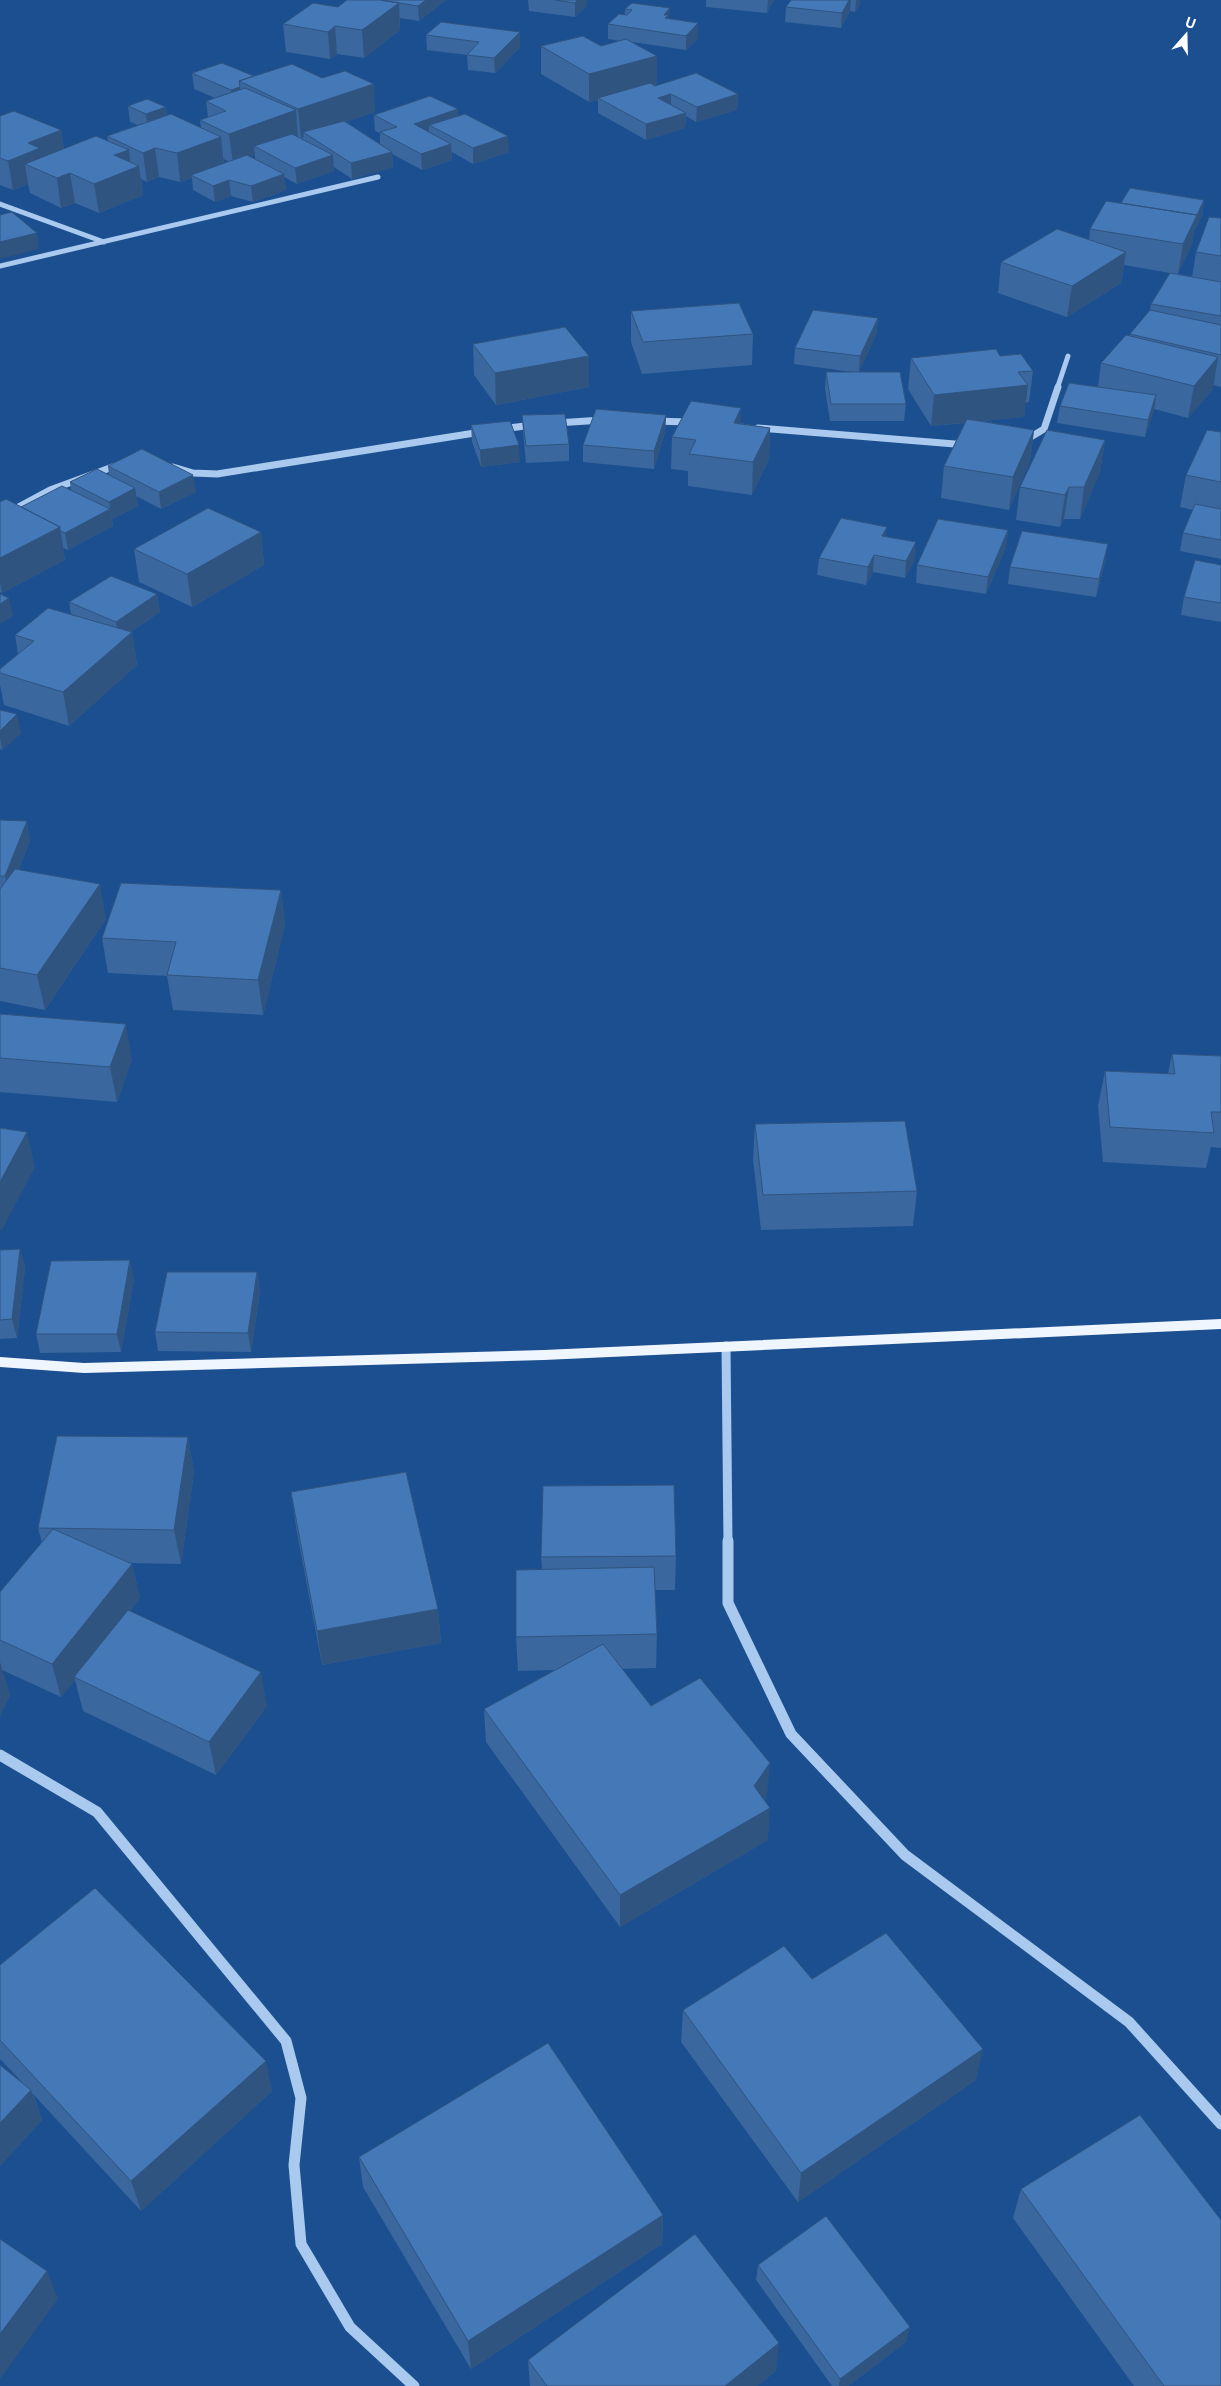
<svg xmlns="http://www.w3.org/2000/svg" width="1221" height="2386" font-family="'Public Sans',sans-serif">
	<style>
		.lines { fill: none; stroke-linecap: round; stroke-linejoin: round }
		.minor-far3 { stroke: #a9c9ee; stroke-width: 5 }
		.minor-far2 { stroke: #a9c9ee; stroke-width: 7 }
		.minor-far1 { stroke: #a9c9ee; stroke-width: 9 }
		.minor { stroke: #a9c9ee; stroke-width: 11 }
		.major { fill: #f0f6ff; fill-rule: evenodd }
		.wall { fill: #3a679d; fill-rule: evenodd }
		.shaded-wall { fill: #305480 }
		.building { fill: #4478b7; stroke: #305480 }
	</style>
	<rect width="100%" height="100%" fill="#1b4f8f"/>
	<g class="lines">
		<!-- minor-far3 -->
		<path class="minor-far3" d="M0 204 104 242
			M0 266 378 177
			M1057 389 1068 356"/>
		<!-- minor-far2 -->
		<path class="minor-far2" d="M653 421 690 422
			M556 423 603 420
			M758 428 967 445
			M501 429 533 425
			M1024 441 1044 429 1058 387
			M173 467 193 473 217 474 481 432
			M0 517 50 490 118 465"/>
		<!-- minor-far1 -->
		<path class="minor-far1" d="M726 1346 728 1543"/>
		<!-- minor -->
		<path class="minor" d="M728 1541V1603L791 1734 905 1855 1129 2022 1221 2124
			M0 1755 97 1812 286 2041 301 2098 294 2165 301 2244 350 2327 414 2386"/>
		<!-- major -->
		<path class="major" d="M1221 1319V1329L544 1360 84 1373 0 1367V1357L84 1363 544 1350Z"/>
	</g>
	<!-- wall -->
	<path class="wall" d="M347 0H446L419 21 400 18V30L364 58 337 54 330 59 286 52 283 24 338 7Z
		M528 0H587V5L575 17 529 11Z
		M706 0H774L767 13 706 7Z
		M791 0H860V4L855 12 850 11 841 28 785 22 786 7Z
		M632 3 669 19 698 23V38L686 50 632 42 657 84 654 85 655 86 738 94 737 110 696 122 686 116 685 128 646 140 598 113V100L589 102 541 74V46H601L621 41 608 39V24L625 15V9Z
		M426 35 520 47 495 73 468 70 467 55 427 50Z
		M192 73 254 76 375 112 346 122 380 144V133L375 131 374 115 458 116 509 152 473 164 452 152V160L422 170 392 154 393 167 352 179 334 167V171L297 184 284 177 286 190 253 202 231 196 215 202 193 190 192 178 180 182 159 177 147 182 141 179 143 195 99 213 75 203 61 208 30 193 28 184 13 190 0 185V116L61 130 64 149 108 141 107 136 138 125 130 122 128 106 166 107 167 115 201 128 200 120 208 117 206 101 215 98 194 89ZM255 155V159L250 157ZM223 159 229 161 224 163Z
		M1204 200 1202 216 1194 231 1192 244 1178 274 1192 277 1196 252 1221 218V387L1213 385V389L1188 418 1154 409 1145 437 1057 423 1060 406 1098 387 1101 363 1130 336V334L1150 310 1151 304 1170 273 1124 265 1121 283 1067 317 998 293 1001 262 1089 240 1090 229 1121 203Z
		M631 311 753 334 752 365 642 374 631 342Z
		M878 318 876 335 859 372 906 404 904 421H830L825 389 826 372H852L794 364 795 348Z
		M473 344 589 387 496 405 474 375Z
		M1000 356 1033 371 1029 402 1025 403 1024 417 982 421 1034 430 1030 461 1009 510 941 498 944 466 965 423 931 426 908 389 911 358Z
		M522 415 569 444V461L526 463 523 432Z
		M666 415 665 432 654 469 583 462V445Z
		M740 423 770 428 769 459 752 495 688 486V471L671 469 672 437Z
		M471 425 520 462 481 467 472 442Z
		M1221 432V559L1180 551 1183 533 1193 510 1180 507 1186 475Z
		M1105 440 1100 472 1080 519H1064L1060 527 1016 520 1020 487Z
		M108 466 196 492 161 509 136 496 138 506 112 519 113 526 68 550 63 548 65 560 2 593 0 592V502L21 507 71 490 70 482 109 475Z
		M1008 530 1006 547 986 594 916 583 917 565Z
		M261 532 264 565 192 607 139 582 134 549Z
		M886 537 915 560 905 578 873 572 866 585 817 575 819 558Z
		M1105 562 1096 597 1008 584 1010 567Z
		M1221 565V622L1181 615 1184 597Z
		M157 594 160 612 131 632H132L137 665 69 726 4 705 0 685V669L18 654 15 635 71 614 69 602Z
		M0 710 21 733 2 750 0 749Z
		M0 820 30 840 19 869 106 919 45 1010 0 1001Z
		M281 890 285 925 263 1015 173 1010 167 976 108 973 102 938Z
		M0 1014 132 1059 117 1102 0 1092Z
		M1172 1054 1221 1056V1148L1211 1147 1206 1168 1103 1162 1098 1106 1105 1071 1168 1074Z
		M755 1124 917 1191 913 1226 761 1230 753 1159Z
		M20 1249 25 1267 17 1338 0 1339V1250Z
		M257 1272 260 1291 251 1352 158 1351 155 1332Z
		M134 1279 121 1352 40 1353 36 1334Z
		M188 1437 194 1472 181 1564 130 1563 132 1564 140 1598 130 1611 267 1706 216 1775 83 1711 75 1680 61 1697 2 1670 10 1695 0 1716V1592L42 1543 38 1528Z
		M291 1492 438 1609 441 1643 322 1665 296 1527Z
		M676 1556 675 1590H655L657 1634 656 1668 622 1669 651 1706 767 1796 765 1800 768 1840 620 1927 486 1742 484 1709 555 1670 518 1671 516 1637 542 1569 541 1557Z
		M0 1965 272 2091 141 2211 33 2094 42 2120 0 2166V2065L22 2082 0 2059Z
		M812 1979 976 2080 798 2202 681 2042 683 2010Z
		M359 2157 663 2215 662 2244 471 2369 363 2187Z
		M1021 2189 1221 2386H1134L1013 2218Z
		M758 2265 910 2327 906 2342 848 2386H832L756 2280Z
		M528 2360 776 2371 757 2386H530Z"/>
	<!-- shaded-wall -->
	<path class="shaded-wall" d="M426 0H446L419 21 418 6Z
		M577 0H587V5L575 17V3Z
		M768 0H774L767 13Z
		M849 0H851L850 11 841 28 842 13Z
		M856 0H860V4L855 12Z
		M399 3 400 30 364 58 362 30Z
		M670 8 668 30 665 33 664 15Z
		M698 23V38L686 50V36Z
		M335 26 337 54 330 59 328 32Z
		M520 32V47L495 73 494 58Z
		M657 56V84L601 99 598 98V100L589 102V74Z
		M374 84 375 112 308 135 303 132 304 137 301 138 298 109Z
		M240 87 241 102 232 105 231 90Z
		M671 94V109L658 98Z
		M738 94 737 110 696 122 697 107Z
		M166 107 168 123 148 130 146 114Z
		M458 109 459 125H429V135L414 124Z
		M296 110 298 139 254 146 255 155 233 163 229 134Z
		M686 113 685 128 646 140V124Z
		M61 130 66 159 25 164 28 184 13 190 8 161 28 143Z
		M508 136 509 152 473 164V148Z
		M221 137 224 166 191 175 192 178 180 182 177 153Z
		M451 144 452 160 422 170 421 154Z
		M155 148 159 177 147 182 143 153Z
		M129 150 131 169 139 166 143 195 99 213 94 184 114 155Z
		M392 152 393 167 352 179 351 163Z
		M333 155 334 171 297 184 295 168Z
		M70 173 75 203 61 208 57 178Z
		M284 174 286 190 253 202 251 186Z
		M229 180 231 196 215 202 213 186Z
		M1204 200 1202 216 1194 231 1192 244 1178 274 1183 244Z
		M37 233 39 249 0 259V242Z
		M1126 252 1121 283 1067 317 1072 286Z
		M878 318 876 335 859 373 860 356Z
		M589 356V387L496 405 495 373Z
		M1218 357 1213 389 1188 418 1194 386Z
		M1028 385 1024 417 931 426 934 395Z
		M1156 395 1154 412 1145 437 1148 420Z
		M741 408 740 440 734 423Z
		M666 415 665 432 654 469V451Z
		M770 428 769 459 752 495 753 462Z
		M1034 430 1030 461 1009 510 1013 477Z
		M1105 440 1100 472 1080 519 1084 487Z
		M519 445 520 462 481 467 480 450Z
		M193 475 196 492 161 509 159 492Z
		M1069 487 1064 519 1060 527 1065 495Z
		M135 488 138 506 112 519 109 502Z
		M110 509 113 526 68 550 65 533Z
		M60 527 65 560 2 593 0 582V558Z
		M887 527 885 544 882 536Z
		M1008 530 1006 547 986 594 988 577Z
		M261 532 264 565 192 607 187 574Z
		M916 542 915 560 905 578 906 561Z
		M1108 544 1105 562 1096 597 1099 579Z
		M874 555 873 572 866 585 868 567Z
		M157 594 160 612 119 640 116 622Z
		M9 598 13 616 0 624V604Z
		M132 632 137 665 69 726 63 692Z
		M17 714 21 733 2 750 0 738V731Z
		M27 821 30 840 9 894 5 876Z
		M100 884 106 919 45 1010 37 975Z
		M281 890 285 925 263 1015 258 980Z
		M126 1024 132 1059 117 1102 110 1067Z
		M27 1132 35 1167 1 1232 0 1228V1182Z
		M20 1249 25 1267 17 1338 12 1319Z
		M130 1260 134 1279 121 1352 117 1334Z
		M257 1272 260 1291 251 1352 248 1333Z
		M188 1437 194 1472 181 1564 174 1530Z
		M132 1564 140 1598 76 1678 74 1677 75 1680 61 1697 52 1664Z
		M438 1609 441 1643 322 1665 317 1631Z
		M0 1662 10 1695 0 1716Z
		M261 1672 267 1706 216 1775 209 1742Z
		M770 1763 767 1796 753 1818 770 1808 768 1840 620 1927V1895L754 1786Z
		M983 2049 976 2080 798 2202 801 2173Z
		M266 2061 272 2091 141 2211 131 2181Z
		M31 2090 42 2120 0 2166V2123Z
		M663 2215 662 2244 471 2369 468 2341Z
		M47 2271 58 2299 0 2379V2334Z
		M910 2327 906 2342 848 2386H839L840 2379Z
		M779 2343 776 2371 757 2386H725Z"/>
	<!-- building -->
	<path class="building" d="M347 0H380L399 3 362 30 335 26 328 32 283 24 313 3 338 7Z
		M381 0H426L418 6Z
		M555 0H577L575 3Z
		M791 0H849L842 13 786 7Z
		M632 3 670 8 664 15H669L665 18 698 23 686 36 608 24 619 14 627 15 632 10 625 9Z
		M441 22 520 32 494 58 467 55 479 42 426 35Z
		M583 36 601 46 626 39 657 56 589 74 541 46Z
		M222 63 254 76 239 81 240 87 231 90 192 73Z
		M292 64 322 78 345 71 374 84 298 109 239 81Z
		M696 73 738 94 697 107 671 94 658 98 686 113 646 124 598 98 650 83 655 86Z
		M245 88 296 110 229 134 200 120 226 111 206 101Z
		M430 96 458 109 414 124 451 144 421 154 380 132 397 127 374 115Z
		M147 99 166 107 146 114 128 106Z
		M14 111 61 130 28 143 40 148 8 161 0 158V116Z
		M171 114 221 137 177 153 155 148 143 153 107 136Z
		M465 114 508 136 473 148 429 125Z
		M344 121 392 152 351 163 303 132Z
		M292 134 333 155 295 168 254 146Z
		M96 136 129 150 114 155 139 166 94 184 70 173 57 178 25 164Z
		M247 155 284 174 251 186 229 180 213 186 191 175Z
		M1130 188 1204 200 1197 215 1121 203Z
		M1106 201 1197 215 1183 244 1090 229Z
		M12 212 37 233 0 242V215Z
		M1209 217 1221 218V256L1196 252Z
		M1057 229 1126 252 1072 286 1001 262Z
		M1170 273 1221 282V316L1151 304Z
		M739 303 753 334 643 342 631 311Z
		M813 310 878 318 860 356 795 348Z
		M1150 310 1221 325V355L1130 334Z
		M565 327 589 356 495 373 473 344Z
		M1126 335 1218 357 1194 386 1101 363Z
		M996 349 1000 356 1021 354 1033 371 1018 372 1028 385 934 395 911 358Z
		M826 372H900L906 404H831Z
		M1069 383 1156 395 1148 420 1060 406Z
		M691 401 741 408 734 423 770 428 753 462 689 454 696 440 672 437Z
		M596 409 666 415 654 451 583 445Z
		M565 414 569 444 526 446 522 415Z
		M967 419 1034 430 1013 477 944 466Z
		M510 421 519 445 480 450 471 425Z
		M1047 430 1105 440 1084 487H1069L1065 495 1020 487Z
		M1207 430 1221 432V482L1186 475Z
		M142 449 193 475 159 492 108 466Z
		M97 469 135 488 109 502 70 482Z
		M62 486 110 509 65 533 60 531V527L21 507Z
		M6 499 60 527 0 558V502Z
		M1195 504 1221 509V540L1183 533Z
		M208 508 261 532 187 574 134 549Z
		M841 518 887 527 882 536 916 542 906 561 874 555 868 567 819 558Z
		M938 519 1008 530 988 577 917 565Z
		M1022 531 1108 544 1099 579 1010 567Z
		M1195 560 1221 565V603L1184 597Z
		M111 576 157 594 116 622 69 602Z
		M0 594 9 598 0 604Z
		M48 608 132 632 63 692 0 673V669L34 641 15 635Z
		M0 710 17 714 0 731Z
		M0 820 27 821 5 876H0Z
		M15 869 100 884 37 975 0 968V889Z
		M121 883 281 890 258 980 167 975 176 942 102 938Z
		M0 1014 126 1024 110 1067 0 1058Z
		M1172 1054 1221 1056V1112H1211L1214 1133 1110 1127 1105 1071 1175 1074Z
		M905 1121 917 1191 763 1195 755 1124Z
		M0 1128 27 1132 0 1182Z
		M20 1249 12 1319 0 1320V1250Z
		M130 1260 117 1334H36L51 1261Z
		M167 1272H257L248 1333 155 1332Z
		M57 1436 188 1437 174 1530 38 1528Z
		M406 1472 438 1609 317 1631 291 1492Z
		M674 1485 676 1556 541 1557 543 1486Z
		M53 1529 132 1564 52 1664 0 1640V1592Z
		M654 1567 657 1634 516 1637V1570Z
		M128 1610 261 1672 209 1742 74 1677Z
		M603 1644 651 1706 700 1678 770 1763 754 1786 770 1808 620 1895 484 1709Z
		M95 1888 266 2061 131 2181 0 2040V1965Z
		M886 1933 983 2049 801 2173 683 2010 784 1946 812 1979Z
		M548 2043 663 2215 468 2341 359 2157Z
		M0 2065 31 2090 0 2123Z
		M1140 2115 1221 2220V2386H1164L1021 2189Z
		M826 2216 910 2327 840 2379 758 2265Z
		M695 2234 779 2343 725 2386H547L528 2360Z
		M0 2239 47 2271 0 2334Z"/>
	<!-- north arrow -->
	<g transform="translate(1186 35) rotate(20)" stroke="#1b4f8f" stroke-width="4" paint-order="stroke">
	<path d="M0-4L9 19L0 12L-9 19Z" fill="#ffffff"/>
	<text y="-8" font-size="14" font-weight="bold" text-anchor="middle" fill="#ffffff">U</text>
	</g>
</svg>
